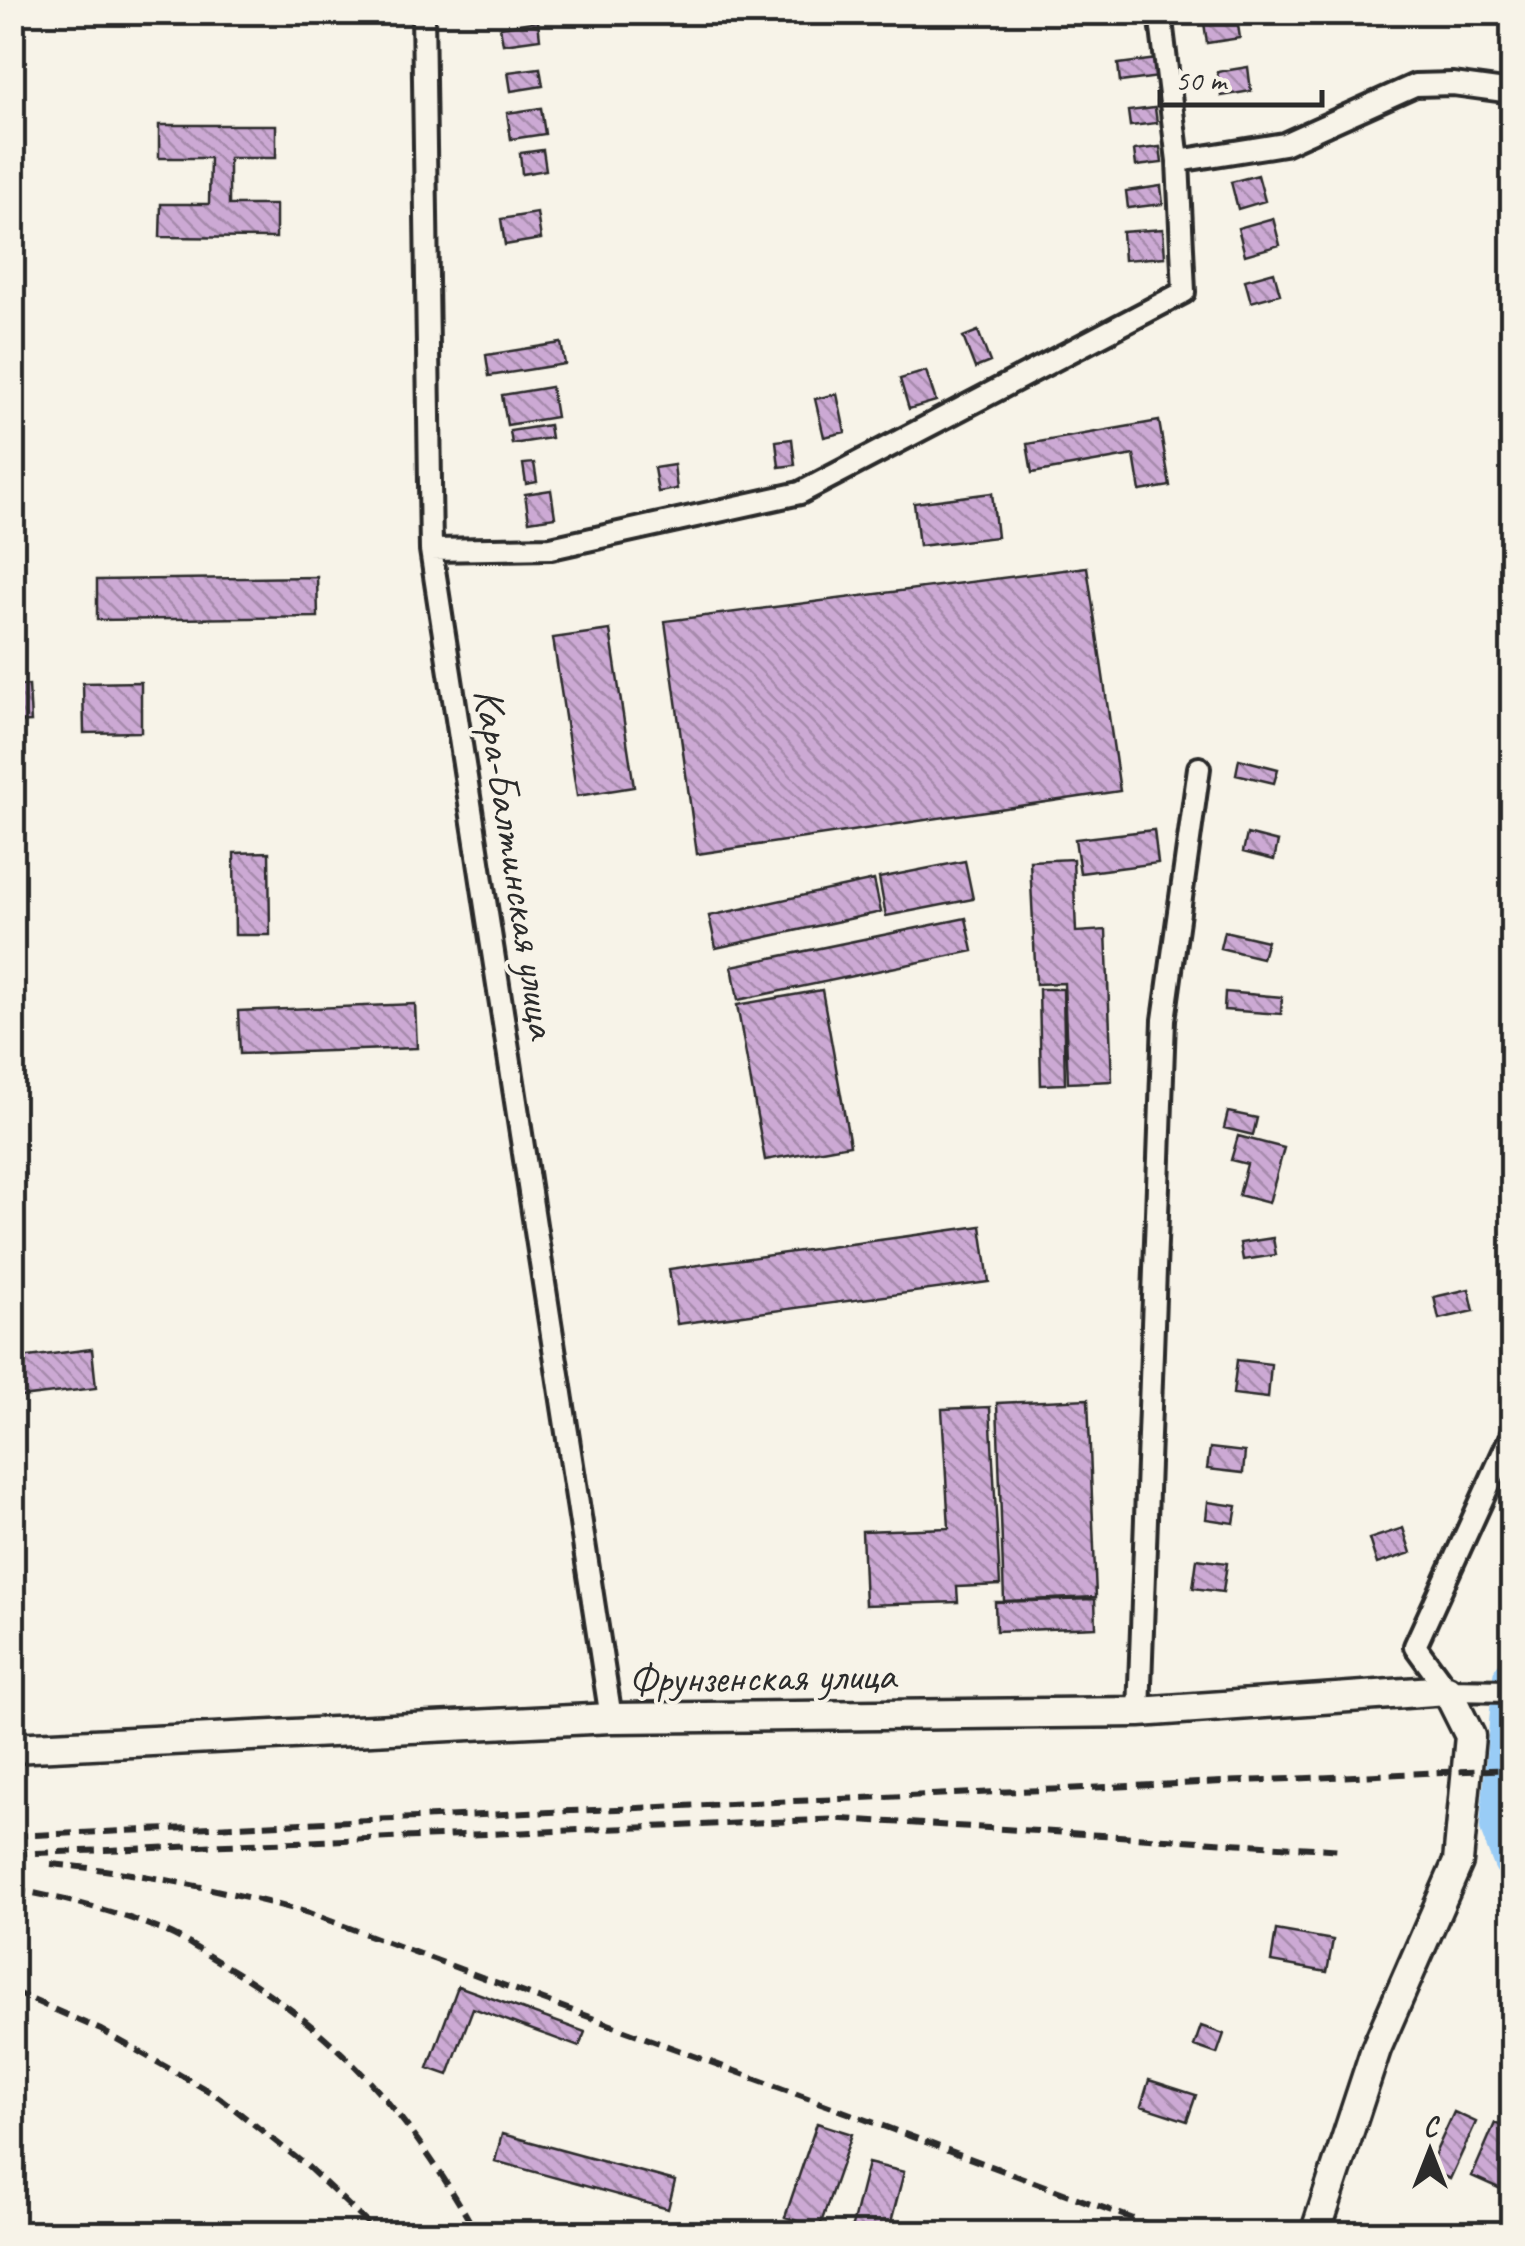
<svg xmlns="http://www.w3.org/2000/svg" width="1525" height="2246" font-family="Caveat,sans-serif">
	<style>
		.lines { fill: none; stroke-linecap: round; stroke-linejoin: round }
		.river { stroke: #99ccf6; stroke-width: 38 }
		.building { fill: url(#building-back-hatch); stroke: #2b2b2b; stroke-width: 2.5 }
		.minor-casing { stroke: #2b2b2b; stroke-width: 28 }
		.tertiary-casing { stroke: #2b2b2b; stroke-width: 35 }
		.minor { stroke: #f7f3e8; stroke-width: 20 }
		.tertiary { stroke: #f7f3e8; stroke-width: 28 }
		.rail { stroke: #2b2b2b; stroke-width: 6; stroke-dasharray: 15 8; stroke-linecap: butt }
		.labels { text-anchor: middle; stroke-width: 8; stroke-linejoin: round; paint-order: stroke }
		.street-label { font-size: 42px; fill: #2b2b2b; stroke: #f7f3e8 }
	</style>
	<defs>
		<pattern id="building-back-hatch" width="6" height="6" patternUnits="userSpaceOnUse" patternTransform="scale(2.5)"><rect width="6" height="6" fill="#cca9d4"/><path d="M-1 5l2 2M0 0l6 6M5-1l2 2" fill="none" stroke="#a68aac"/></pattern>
	</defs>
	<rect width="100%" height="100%" fill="#f7f3e8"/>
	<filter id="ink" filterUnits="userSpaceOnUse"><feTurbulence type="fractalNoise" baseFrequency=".01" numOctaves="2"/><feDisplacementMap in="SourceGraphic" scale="20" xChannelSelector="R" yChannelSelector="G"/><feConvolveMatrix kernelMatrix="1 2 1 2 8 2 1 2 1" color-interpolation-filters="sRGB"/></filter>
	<g filter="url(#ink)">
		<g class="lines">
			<!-- river -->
			<path class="river" d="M1512 1677 1499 1827 1512 1861"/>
		</g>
		<!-- building -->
		<path class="building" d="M1236 12 1240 38 1207 43 1203 16Z
			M1466 12H1501L1497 23Z
			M538 21 540 39 503 44 500 27Z
			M1157 59 1159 77 1120 82 1118 64Z
			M1248 67 1251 91 1221 96 1217 72Z
			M540 68 543 86 511 91 508 72Z
			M541 108 545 134 511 139 507 113Z
			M1155 108 1157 123 1130 126 1128 111Z
			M159 125H276V158H229V205H276V238L160 237 161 204H209L210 158H159Z
			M1160 147 1162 163 1136 166 1134 150Z
			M543 150 546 170 522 174 520 153Z
			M1258 175 1265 201 1238 209 1231 182Z
			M1161 186 1163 204 1128 208 1126 191Z
			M537 213 541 239 505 245 501 219Z
			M1273 218 1280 245 1245 255 1238 228Z
			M1163 229 1165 257 1124 260 1122 232Z
			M1274 272 1280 294 1251 302 1245 280Z
			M978 331 990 362 975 368 963 337Z
			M561 343 565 364 489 376 486 355Z
			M926 371 936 401 909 409 900 379Z
			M551 387 556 417 507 425 502 395Z
			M837 394 845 432 824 437 815 399Z
			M1159 421 1170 486 1140 491 1134 455 1032 473 1027 444Z
			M549 425 551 438 512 444 510 431Z
			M792 439 795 465 779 467 776 441Z
			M534 463 537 482 526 484 523 464Z
			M674 465 677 489 658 492 654 468Z
			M1505 482H1512V505L1502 504Z
			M551 490 555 517 529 521 525 494Z
			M992 493 997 537 919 546 914 503Z
			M1500 541H1512V565L1499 564Z
			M12 544H21L22 584H12Z
			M1087 567 1120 791 697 854 665 621Z
			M317 577 318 617 97 620V580Z
			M610 630 634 787 577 796 553 638Z
			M141 682V732L84 733 83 683Z
			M29 685 31 722 12 723V686Z
			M1239 759 1278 769 1274 783 1236 774Z
			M1154 830 1158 863 1080 873 1075 839Z
			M1247 834 1278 842 1274 860 1243 852Z
			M269 852 270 935H235L234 853Z
			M1073 859 1076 932 1106 930 1112 1081 1068 1083 1064 983 1036 984 1030 861Z
			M965 861 973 899 886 916 879 878Z
			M874 880 881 912 716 948 709 916Z
			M966 918 973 951 738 1000 732 966Z
			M1224 931 1267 941 1262 958 1220 948Z
			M1039 989H1063L1065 1084 1041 1085Z
			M822 990 850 1145 765 1160 737 1005Z
			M1225 992 1282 997 1281 1014 1224 1010Z
			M415 1004 417 1048 240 1054 238 1011Z
			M1228 1112 1257 1118 1253 1135 1224 1128Z
			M1238 1136 1284 1148 1269 1203 1239 1195 1247 1164 1231 1160Z
			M981 1226 989 1282 677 1324 669 1269Z
			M1273 1238 1276 1255 1243 1260 1240 1243Z
			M1469 1289 1474 1311 1439 1319 1434 1297Z
			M92 1349 96 1388 12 1398V1359Z
			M1237 1360 1271 1364 1268 1398 1233 1394Z
			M1088 1399 1096 1597 1004 1601 997 1403Z
			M990 1407 1000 1585 957 1587 958 1602 865 1605 862 1531 949 1528 942 1409Z
			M1210 1448 1245 1452 1243 1473 1207 1469Z
			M1208 1502 1237 1506 1234 1523 1206 1519Z
			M1403 1528 1411 1553 1377 1564 1369 1539Z
			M1197 1559 1227 1563 1223 1592 1193 1588Z
			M1095 1599 1096 1627 996 1631 995 1602Z
			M1276 1930 1333 1940 1327 1972 1271 1962Z
			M458 1986 585 2032 579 2047 473 2008 448 2075 428 2068Z
			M1201 2026 1224 2034 1217 2054 1194 2046Z
			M1149 2080 1196 2095 1187 2121 1141 2106Z
			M1454 2112 1476 2122 1450 2179 1428 2169Z
			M817 2123 852 2134 819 2229 785 2217Z
			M1495 2123 1512 2131V2194L1472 2176Z
			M502 2134 675 2181 668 2209 495 2161Z
			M868 2163 904 2172 888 2234H850Z"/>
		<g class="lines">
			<!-- minor casing -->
			<g class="minor-casing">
				<path id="minor" d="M423 12 431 550 611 1718
					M1178 161 1284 144 1415 85 1453 84 1512 92
					M431 550 551 548 800 493 1184 292 1178 161 1160 12
					M1512 1434 1415 1646 1447 1690 1512 1691
					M1139 1712 1164 1020 1199 768"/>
			</g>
			<!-- tertiary casing -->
			<g class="tertiary-casing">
				<path id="tertiary" d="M12 1748 611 1718 1139 1712 1447 1690 1470 1736 1458 1862 1376 2049 1315 2234"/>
			</g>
			<!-- minor -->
			<use href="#minor" class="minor"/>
			<!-- tertiary -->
			<use href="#tertiary" class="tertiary"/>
			<!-- rail -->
			<path class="rail" d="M12 1836 1512 1769
				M12 1854 842 1819 1344 1850
				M51 1864C139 1872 224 1890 309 1913L1174 2234
				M12 1889C62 1898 112 1910 159 1929 180 1936 200 1951 219 1962 337 2030 411 2116 477 2234
				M12 1991 101 2030 219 2097 307 2166 379 2234"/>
		</g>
	</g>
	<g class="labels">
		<!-- street labels -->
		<g class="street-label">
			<text transform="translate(517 863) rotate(81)" y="15">Кара-Балтинская улица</text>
			<text transform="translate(762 1676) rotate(-1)" y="15">Фрунзенская улица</text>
		</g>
	</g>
	<!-- margin -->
	<rect width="1525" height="2246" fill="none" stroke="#f7f3e8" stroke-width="50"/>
	<rect x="25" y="25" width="1475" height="2196" fill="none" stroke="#2b2b2b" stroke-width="4" filter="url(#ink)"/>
	<!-- north arrow -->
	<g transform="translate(1430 2151)" stroke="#f7f3e8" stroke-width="8" paint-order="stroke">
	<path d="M0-8L18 38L0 25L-18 38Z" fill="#2b2b2b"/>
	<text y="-15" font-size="28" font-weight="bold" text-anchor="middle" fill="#2b2b2b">С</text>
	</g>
	<!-- scale -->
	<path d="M1160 90v15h162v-15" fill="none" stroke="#2b2b2b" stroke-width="5"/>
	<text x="1175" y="90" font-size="30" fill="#2b2b2b" stroke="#f7f3e8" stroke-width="8" paint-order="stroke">50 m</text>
</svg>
